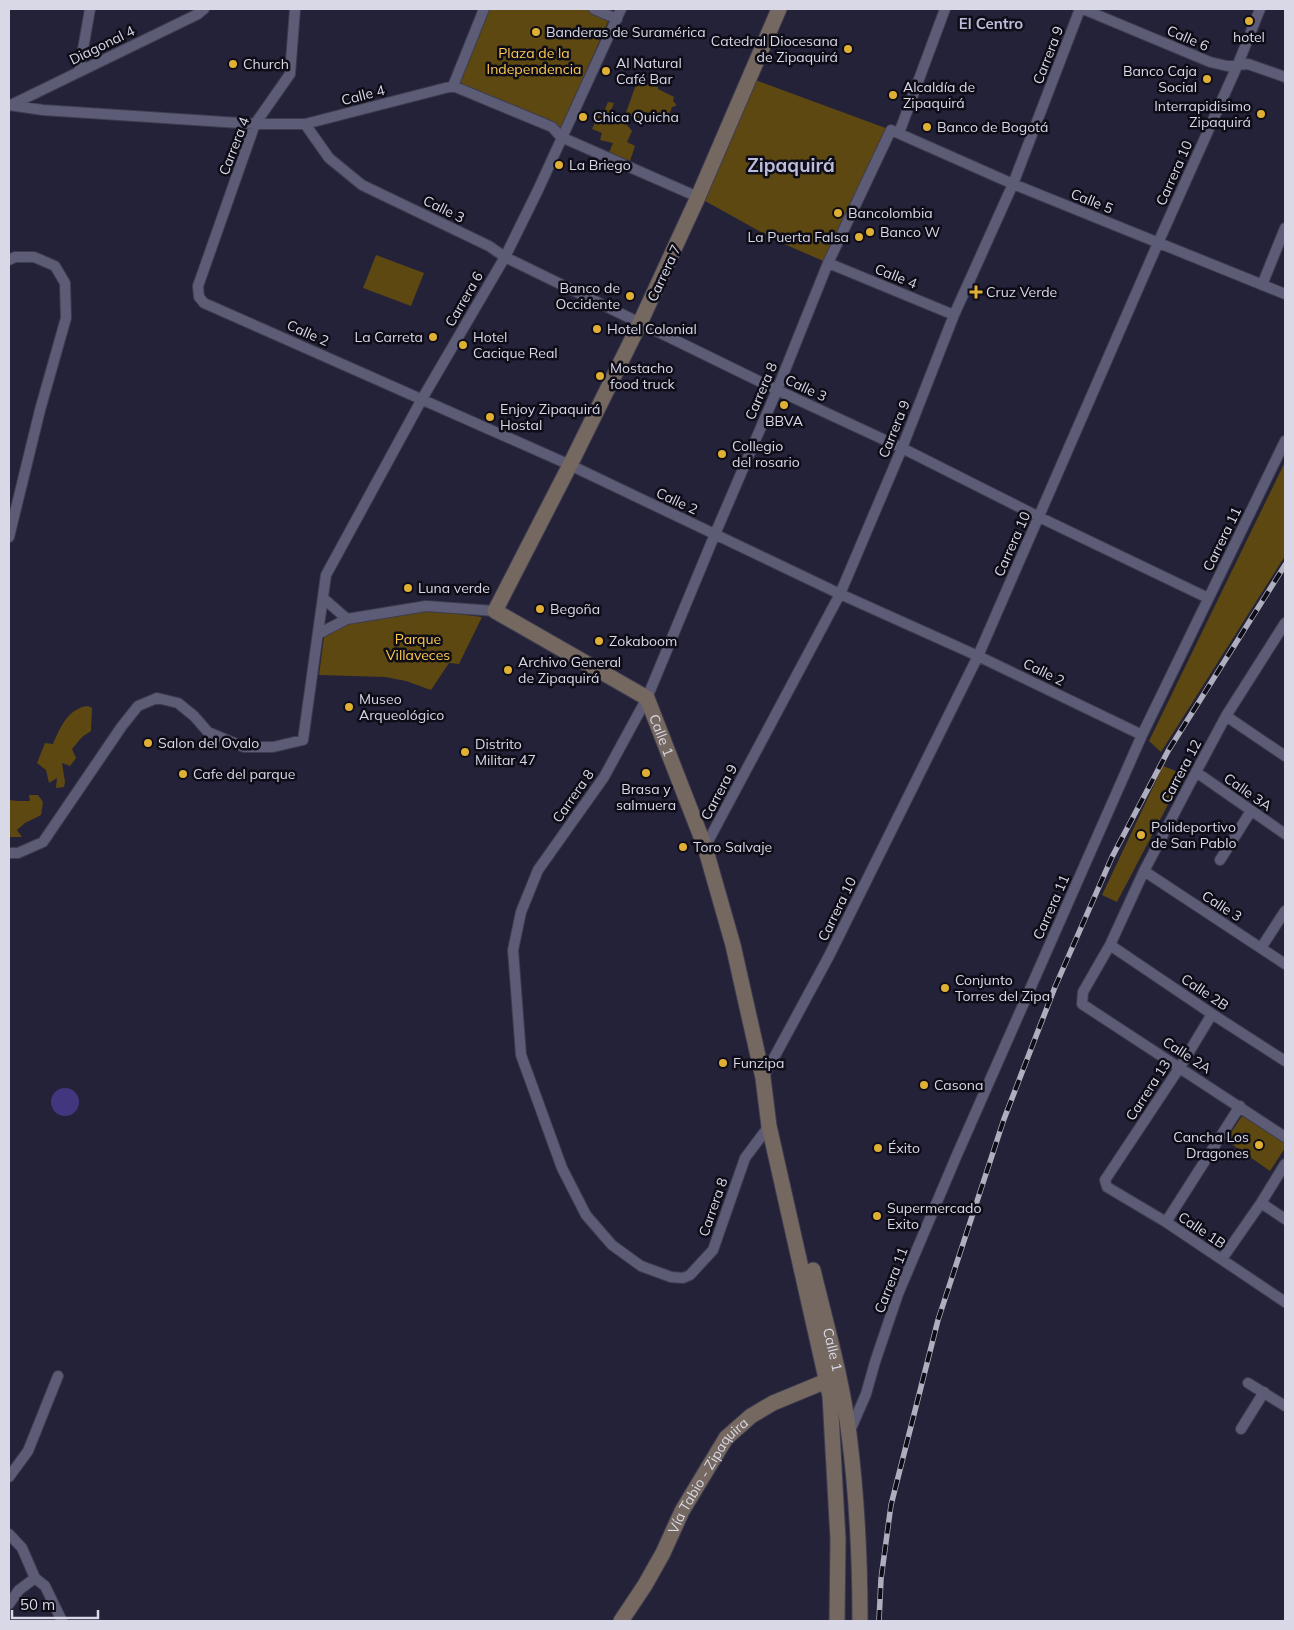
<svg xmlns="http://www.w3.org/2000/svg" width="1294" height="1630" font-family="Mulish,sans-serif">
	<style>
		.green { fill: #5d4811 }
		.water { fill: #42367f }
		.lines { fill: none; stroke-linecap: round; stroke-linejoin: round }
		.street-casing { stroke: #3e3c4f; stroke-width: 12 }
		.secondary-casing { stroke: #3e3c4f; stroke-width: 17 }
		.street { stroke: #5d5c76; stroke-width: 10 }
		.secondary { stroke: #746860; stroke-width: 15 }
		.rail-casing { stroke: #aeaebe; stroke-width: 5.5 }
		.rail { stroke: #0e0d17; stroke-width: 4; stroke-dasharray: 11; stroke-linecap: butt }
		.poi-dot { fill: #e0b034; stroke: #0e0d17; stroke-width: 2 }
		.labels { text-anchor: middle; stroke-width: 5; stroke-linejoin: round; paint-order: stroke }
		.poi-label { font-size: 14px; fill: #d8d8e7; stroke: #0e0d17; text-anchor: start }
		.street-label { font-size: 14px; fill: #d8d8e7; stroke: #0e0d17 }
		.park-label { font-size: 14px; fill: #fecb4e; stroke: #0e0d17 }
		.neighbourhood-label { font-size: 15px; font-weight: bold; fill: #bdbcda; stroke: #0e0d17 }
		.district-label { font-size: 19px; font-weight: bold; fill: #bdbcda; stroke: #0e0d17 }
	</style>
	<rect width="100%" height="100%" fill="#242238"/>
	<!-- green -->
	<path class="green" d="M488 9H591L610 17 561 129 456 84Z
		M750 78 891 130 828 263 777 241 698 197Z
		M637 82 658 87V89L674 97 673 101 676 104V106L672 107 667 121 671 123V125L665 122 664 117 644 112 641 118 631 116 627 125 632 131 627 142 635 146 629 164 608 155 613 143 600 140 602 133 592 129 600 111 605 109 608 102 614 103 609 116 624 118Z
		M376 255 424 273 411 306 363 288Z
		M1285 462V556L1161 752 1149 741Z
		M426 610 482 617 459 664 449 663 431 690 406 681 385 677 319 675 324 637 345 623Z
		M88 706 92 708 91 731 82 737 72 749 76 758 70 766 62 763 65 782 64 787 56 788 57 778 49 783 46 770 37 763 45 743 53 744C60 728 68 708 88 706Z
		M1163 766 1184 774 1117 902 1102 895Z
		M29 795H38L43 802 41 815 25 823 17 830 22 837H9V800L18 801H30Z
		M1242 1116 1285 1141V1148L1270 1171 1226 1140Z"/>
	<!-- water -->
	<path class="water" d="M51 1102a14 14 0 1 1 28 0a14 14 0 1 1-28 0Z"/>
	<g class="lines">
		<!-- street casing -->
		<g class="street-casing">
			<path id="street" d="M295 9 290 74 255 124 198 286 199 297 204 303 570 465 840 594 978 656 1142 735
				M594 9 617 19
				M1083 9 1210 62 1227 66 1248 64 1285 77
				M79 72 90 9
				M453 86 484 9
				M9 105 43 110 255 124H305L453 86 552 127 561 137 698 197
				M11 105 198 14 204 9
				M305 124 329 158 362 185 489 246 505 257 777 390 902 448 1039 517 1208 598
				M899 133 945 9
				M9 260 15 257H34L55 266 65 283 66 318 40 410 9 537
				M828 263 954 315
				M1262 285 1285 228
				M323 598 347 619
				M1285 623 1226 716 1196 772 1144 871 1110 945 1083 992 1082 1004 1285 1137
				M318 634 347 619 426 606 495 611
				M1226 716 1285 756
				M1196 772 1285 834
				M705 847 840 594 902 448 954 315 1013 184 1080 9
				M9 853H18L43 842 122 726 138 706 157 698 178 703 194 716 208 732 244 747H273L303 740 326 575 422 399 505 257 538 190 621 9
				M1220 860 1251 811
				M1144 871 1285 964
				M1110 945 1212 1014 1285 1061
				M1261 948 1285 911
				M1212 1014 1180 1067 1105 1180 1107 1187 1166 1222 1285 1302
				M763 1078 829 956 978 656 1158 243 1238 64 1260 9
				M769 1126 745 1158 713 1250 690 1275 683 1278 671 1277 641 1266 612 1245 586 1215 562 1168 521 1055 513 950 521 912 538 870 604 777 647 698 715 534 777 390 828 263 891 130 1013 184 1285 294
				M1261 1203 1285 1219
				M1166 1222 1240 1106
				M1222 1259 1261 1203 1285 1164
				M1248 1383 1285 1406
				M1241 1429 1264 1392
				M849 1433 866 1394 875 1362 898 1294 956 1157 1142 735 1285 441
				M9 1477 28 1451 58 1376
				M9 1534 22 1548 35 1578 45 1586 62 1621
				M9 1604 19 1590 35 1578"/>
		</g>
		<!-- secondary casing -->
		<g class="secondary-casing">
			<g id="secondary">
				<path id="s1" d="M779 9 698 197 640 323 570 465 495 611 647 698 705 847 733 945 763 1078 769 1126 830 1396 838 1539 837 1621"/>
				<path id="s2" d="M813 1270C826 1324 842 1379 849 1434 857 1497 860 1559 860 1621"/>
				<path id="s3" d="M621 1621 645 1585 663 1553 682 1511 726 1438 751 1416 773 1403 836 1377"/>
			</g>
		</g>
		<!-- street -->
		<use href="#street" class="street"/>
		<!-- secondary -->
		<use href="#secondary" class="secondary"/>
		<!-- rail casing -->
		<g class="rail-casing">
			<path id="rail" d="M879 1621 881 1579 891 1505 938 1320 1004 1119 1055 987 1112 857 1168 751 1285 565"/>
		</g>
		<!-- rail -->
		<use href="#rail" class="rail"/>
	</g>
	<!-- markers -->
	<g class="poi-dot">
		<circle cx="1249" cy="21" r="5"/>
		<circle cx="536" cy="32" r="5"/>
		<circle cx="848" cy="49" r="5"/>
		<circle cx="233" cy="64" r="5"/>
		<circle cx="606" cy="71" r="5"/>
		<circle cx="1207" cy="79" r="5"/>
		<circle cx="893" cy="95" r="5"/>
		<circle cx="1261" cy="114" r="5"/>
		<circle cx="583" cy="117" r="5"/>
		<circle cx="927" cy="127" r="5"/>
		<circle cx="559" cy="165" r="5"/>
		<circle cx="838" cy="213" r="5"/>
		<circle cx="870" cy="232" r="5"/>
		<circle cx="859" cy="237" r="5"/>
		<path d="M973.5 284.5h5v5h5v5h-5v5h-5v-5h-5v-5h5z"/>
		<circle cx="630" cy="296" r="5"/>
		<circle cx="597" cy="329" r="5"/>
		<circle cx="433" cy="337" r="5"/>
		<circle cx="463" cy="345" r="5"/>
		<circle cx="600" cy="376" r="5"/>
		<circle cx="784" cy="405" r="5"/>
		<circle cx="490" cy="417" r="5"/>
		<circle cx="722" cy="454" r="5"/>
		<circle cx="408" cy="588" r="5"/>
		<circle cx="540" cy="609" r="5"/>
		<circle cx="599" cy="641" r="5"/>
		<circle cx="508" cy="670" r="5"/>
		<circle cx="349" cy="707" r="5"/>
		<circle cx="148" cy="743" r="5"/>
		<circle cx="465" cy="752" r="5"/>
		<circle cx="646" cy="773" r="5"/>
		<circle cx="183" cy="774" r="5"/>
		<circle cx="1141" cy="835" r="5"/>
		<circle cx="683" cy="847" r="5"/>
		<circle cx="945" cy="988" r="5"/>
		<circle cx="723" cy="1063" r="5"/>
		<circle cx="924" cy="1085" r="5"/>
		<circle cx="1259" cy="1145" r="5"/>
		<circle cx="878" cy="1148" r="5"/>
		<circle cx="877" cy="1216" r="5"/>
	</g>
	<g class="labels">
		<!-- poi labels -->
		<g class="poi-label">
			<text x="546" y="37">Banderas de Suramérica</text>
			<text x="1249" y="42" text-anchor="middle">hotel</text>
			<text x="838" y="46" text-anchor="end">Catedral Diocesana<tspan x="838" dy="16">de Zipaquirá</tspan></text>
			<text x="616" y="68">Al Natural<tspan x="616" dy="16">Café Bar</tspan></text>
			<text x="243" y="69">Church</text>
			<text x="1197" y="76" text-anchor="end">Banco Caja<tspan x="1197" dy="16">Social</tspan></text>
			<text x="903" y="92">Alcaldía de<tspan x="903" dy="16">Zipaquirá</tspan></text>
			<text x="1251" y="111" text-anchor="end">Interrapidisimo<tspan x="1251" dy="16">Zipaquirá</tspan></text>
			<text x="593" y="122">Chica Quicha</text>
			<text x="937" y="132">Banco de Bogotá</text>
			<text x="569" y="170">La Briego</text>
			<text x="848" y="218">Bancolombia</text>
			<text x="880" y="237">Banco W</text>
			<text x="849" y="242" text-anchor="end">La Puerta Falsa</text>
			<text x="620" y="293" text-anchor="end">Banco de<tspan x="620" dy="16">Occidente</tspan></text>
			<text x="986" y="297">Cruz Verde</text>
			<text x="607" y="334">Hotel Colonial</text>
			<text x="423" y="342" text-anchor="end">La Carreta</text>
			<text x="473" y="342">Hotel<tspan x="473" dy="16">Cacique Real</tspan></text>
			<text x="610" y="373">Mostacho<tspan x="610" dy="16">food truck</tspan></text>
			<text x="500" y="414">Enjoy Zipaquirá<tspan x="500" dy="16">Hostal</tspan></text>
			<text x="784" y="426" text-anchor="middle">BBVA</text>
			<text x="732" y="451">Collegio<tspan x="732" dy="16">del rosario</tspan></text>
			<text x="418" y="593">Luna verde</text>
			<text x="550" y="614">Begoña</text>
			<text x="609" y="646">Zokaboom</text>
			<text x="518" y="667">Archivo General<tspan x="518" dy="16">de Zipaquirá</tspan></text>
			<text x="359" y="704">Museo<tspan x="359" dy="16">Arqueológico</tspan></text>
			<text x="158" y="748">Salon del Ovalo</text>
			<text x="475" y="749">Distrito<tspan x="475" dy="16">Militar 47</tspan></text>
			<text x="193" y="779">Cafe del parque</text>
			<text x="646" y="794" text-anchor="middle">Brasa y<tspan x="646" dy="16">salmuera</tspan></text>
			<text x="1151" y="832">Polideportivo<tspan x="1151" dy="16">de San Pablo</tspan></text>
			<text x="693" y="852">Toro Salvaje</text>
			<text x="955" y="985">Conjunto<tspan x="955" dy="16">Torres del Zipa</tspan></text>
			<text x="733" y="1068">Funzipa</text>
			<text x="934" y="1090">Casona</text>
			<text x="1249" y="1142" text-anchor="end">Cancha Los<tspan x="1249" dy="16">Dragones</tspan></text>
			<text x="888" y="1153">Éxito</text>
			<text x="887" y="1213">Supermercado<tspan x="887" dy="16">Exito</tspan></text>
		</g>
		<!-- street labels -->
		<g class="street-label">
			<text transform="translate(1188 38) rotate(23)" y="5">Calle 6</text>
			<text transform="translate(102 45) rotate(-26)" y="5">Diagonal 4</text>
			<text transform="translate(1048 55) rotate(-69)" y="5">Carrera 9</text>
			<text transform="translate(363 95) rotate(-14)" y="5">Calle 4</text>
			<text transform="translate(234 146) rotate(-69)" y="5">Carrera 4</text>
			<text transform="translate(1174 173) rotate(-66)" y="5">Carrera 10</text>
			<text transform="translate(1092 201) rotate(22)" y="5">Calle 5</text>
			<text transform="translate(444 209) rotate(26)" y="5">Calle 3</text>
			<text transform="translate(664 273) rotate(-65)" y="5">Carrera 7</text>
			<text transform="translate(896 276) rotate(22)" y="5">Calle 4</text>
			<text transform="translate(464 299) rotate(-60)" y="5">Carrera 6</text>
			<text transform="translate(308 333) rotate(24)" y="5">Calle 2</text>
			<text transform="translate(806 388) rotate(25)" y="5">Calle 3</text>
			<text transform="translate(761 391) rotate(-67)" y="5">Carrera 8</text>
			<text transform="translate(894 429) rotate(-68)" y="5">Carrera 9</text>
			<text transform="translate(677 501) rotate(25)" y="5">Calle 2</text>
			<text transform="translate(1222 539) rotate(-64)" y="5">Carrera 11</text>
			<text transform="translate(1012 544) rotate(-66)" y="5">Carrera 10</text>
			<text transform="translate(1044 672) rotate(26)" y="5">Calle 2</text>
			<text dy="5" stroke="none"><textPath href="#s1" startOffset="881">Calle 1</textPath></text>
			<text transform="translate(1181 771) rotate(-62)" y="5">Carrera 12</text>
			<text transform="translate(719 792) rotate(-62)" y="5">Carrera 9</text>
			<text transform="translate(1248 792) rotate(35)" y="5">Calle 3A</text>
			<text transform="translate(573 796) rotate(-55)" y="5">Carrera 8</text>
			<text transform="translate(1222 906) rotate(33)" y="5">Calle 3</text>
			<text transform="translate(1051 907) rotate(-66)" y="5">Carrera 11</text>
			<text transform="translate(837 909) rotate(-64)" y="5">Carrera 10</text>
			<text transform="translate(1205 992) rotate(34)" y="5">Calle 2B</text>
			<text transform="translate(1187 1055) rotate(33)" y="5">Calle 2A</text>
			<text transform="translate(1148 1090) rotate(-57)" y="5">Carrera 13</text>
			<text transform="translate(713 1207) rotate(-71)" y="5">Carrera 8</text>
			<text transform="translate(1202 1230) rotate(34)" y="5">Calle 1B</text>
			<text transform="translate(891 1280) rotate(-69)" y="5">Carrera 11</text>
			<text dy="5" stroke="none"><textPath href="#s2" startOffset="82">Calle 1</textPath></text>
			<text dy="5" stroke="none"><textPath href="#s3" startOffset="170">Vía Tabio - Zipaquira</textPath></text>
		</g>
		<!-- park labels -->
		<g class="park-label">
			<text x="534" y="58">Plaza de la<tspan x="534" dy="16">Independencia</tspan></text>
			<text x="418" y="644">Parque<tspan x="418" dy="16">Villaveces</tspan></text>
		</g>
		<!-- neighbourhood labels -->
		<g class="neighbourhood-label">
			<text x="991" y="29">El Centro</text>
		</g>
		<!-- district labels -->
		<g class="district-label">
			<text x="791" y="172">Zipaquirá</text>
		</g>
	</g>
	<!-- border -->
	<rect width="1294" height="1630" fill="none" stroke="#d8d8e7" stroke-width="20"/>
	<!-- scale -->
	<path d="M12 1610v8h86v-8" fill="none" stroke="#d8d8e7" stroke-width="2.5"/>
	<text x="20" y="1610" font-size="15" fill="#d8d8e7" stroke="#0e0d17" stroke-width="4" paint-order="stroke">50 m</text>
</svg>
